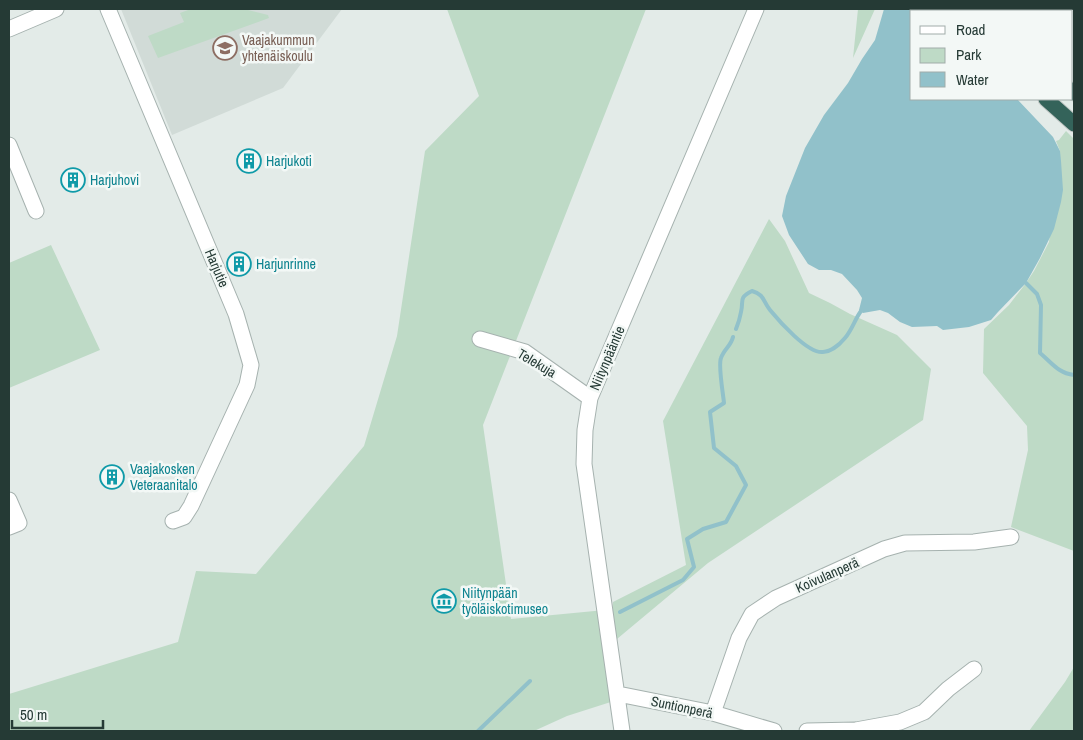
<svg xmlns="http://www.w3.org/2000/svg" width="1083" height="740" font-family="'Archivo Narrow',sans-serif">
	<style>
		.built { fill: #d1dbd7 }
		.green { fill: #bedac6 }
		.water { fill: #91c1ca }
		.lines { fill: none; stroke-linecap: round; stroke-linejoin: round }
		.stream { stroke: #91c1ca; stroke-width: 4 }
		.minor-casing { stroke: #a6b2af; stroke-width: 17 }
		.highway-casing { stroke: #c2c8c6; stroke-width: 17 }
		.minor { stroke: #fff; stroke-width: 15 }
		.highway { stroke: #34635a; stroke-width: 15 }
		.labels { text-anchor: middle; stroke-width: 5; stroke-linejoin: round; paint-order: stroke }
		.education-label { font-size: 14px; fill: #785e54; stroke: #f3f8f6; text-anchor: start }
		.culture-label { font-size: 14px; fill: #0d838f; stroke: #f3f8f6; text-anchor: start }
		.street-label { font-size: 14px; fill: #253a35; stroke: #f3f8f6 }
	</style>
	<rect width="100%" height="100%" fill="#e3ebe8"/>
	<!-- built -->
	<path class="built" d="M121 9H342L283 88 172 135Z"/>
	<!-- green -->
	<path class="green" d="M191 9H244L268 15 269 18 158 58 148 36 184 22 180 13Z
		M447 9H646L483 425 511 619 605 610 617 700 567 716 534 731H9V694L178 642 196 571 256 574 364 446 397 336 425 151 479 96Z
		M858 9H875L853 58Z
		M1066 131 1074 139V551L1011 527 1028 450 1027 426 983 373 984 329 1009 305 1026 283 1034 271 1049 242 1060 151 1056 141 1059 140Z
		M769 219 785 241 809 293 830 303 850 314 897 335 931 369 923 420 708 563 611 644 613 602 686 565 663 421Z
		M51 245 100 350 9 388V263Z
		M1074 667V728L1072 731H1029L1065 682Z"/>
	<!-- water -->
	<path class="water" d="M884 9H919L922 11H912V99H1017L1053 137 1060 151 1061 161 1063 190 1061 202 1054 229 1040 258 1026 283 998 312 991 320 969 327 943 330 937 326 912 327 900 322 888 313 880 310 863 313 859 310 862 298 857 290 842 274 831 270H819L808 264 789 235 782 216 786 196 805 148 824 115 848 83 862 59 875 40Z"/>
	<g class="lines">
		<!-- stream -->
		<path class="stream" d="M1026 283 1037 294 1041 305 1040 353C1052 363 1058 373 1074 375
			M736 329C738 324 740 318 741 312 744 300 738 298 752 291 765 295 762 300 770 310 779 321 808 354 823 352 831 352 840 344 845 338 852 330 855 319 861 311
			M620 612 683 580 694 567 687 539 703 529 726 522 746 485 736 466 714 448 710 412 724 403C723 393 718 365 721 358 724 349 731 346 733 337
			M478 731 530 681"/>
		<!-- minor casing -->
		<g class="minor-casing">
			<path id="minor" d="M108 9 236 314 251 365 247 385 191 506 184 517 173 521
				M9 29 56 9
				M9 145 36 211
				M480 339 525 352 590 398
				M9 500 19 523 9 527
				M618 694 713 713 774 731
				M713 713 739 638 752 614 776 598 884 549 905 543 974 542 1011 537
				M622 731 584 464 585 430 590 398 756 9
				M807 731 856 730 900 722 924 712 948 689 974 669"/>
		</g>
		<!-- highway casing -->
		<g class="highway-casing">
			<path id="highway" d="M951 9 954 11
				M985 9 988 11
				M1072 90 1074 93
				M1046 99 1074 124"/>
		</g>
		<!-- minor -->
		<use href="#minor" class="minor"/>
		<!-- highway -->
		<use href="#highway" class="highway"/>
	</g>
	<!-- icons -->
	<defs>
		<g id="school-ring" transform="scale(1.25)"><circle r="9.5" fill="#f3f8f6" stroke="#8d6e63" stroke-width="1.5"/><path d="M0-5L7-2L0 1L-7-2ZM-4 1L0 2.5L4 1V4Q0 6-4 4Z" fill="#8d6e63"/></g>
		<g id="building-ring" transform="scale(1.25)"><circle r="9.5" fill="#f3f8f6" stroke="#0f9aa8" stroke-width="1.5"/><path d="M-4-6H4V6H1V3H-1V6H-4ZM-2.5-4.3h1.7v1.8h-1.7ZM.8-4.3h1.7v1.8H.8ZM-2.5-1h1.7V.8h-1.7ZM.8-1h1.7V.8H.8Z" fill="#0f9aa8"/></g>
		<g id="museum-ring" transform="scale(1.25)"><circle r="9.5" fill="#f3f8f6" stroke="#0f9aa8" stroke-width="1.5"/><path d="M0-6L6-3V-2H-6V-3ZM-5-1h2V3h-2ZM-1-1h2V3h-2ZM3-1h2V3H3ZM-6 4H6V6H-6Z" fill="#0f9aa8"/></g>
	</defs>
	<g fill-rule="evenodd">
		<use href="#school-ring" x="225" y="48"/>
		<use href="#building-ring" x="249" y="161"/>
		<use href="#building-ring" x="73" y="180"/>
		<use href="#building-ring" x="239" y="264"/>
		<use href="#building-ring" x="112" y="477"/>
		<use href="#museum-ring" x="444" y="601"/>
	</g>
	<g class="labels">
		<!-- education labels -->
		<g class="education-label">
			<text x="242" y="45">Vaajakummun<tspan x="242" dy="16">yhtenäiskoulu</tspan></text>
		</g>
		<!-- culture labels -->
		<g class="culture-label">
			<text x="266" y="166">Harjukoti</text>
			<text x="90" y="185">Harjuhovi</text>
			<text x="256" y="269">Harjunrinne</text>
			<text x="130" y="474">Vaajakosken<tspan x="130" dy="16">Veteraanitalo</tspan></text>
			<text x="462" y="598">Niitynpään<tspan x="462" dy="16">työläiskotimuseo</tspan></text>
		</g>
		<!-- street labels -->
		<g class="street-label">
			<text transform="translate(217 268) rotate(67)" y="5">Harjutie</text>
			<text transform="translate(607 358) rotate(-67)" y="5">Niitynpääntie</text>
			<text transform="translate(537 363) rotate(31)" y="5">Telekuja</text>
			<text transform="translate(827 575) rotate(-24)" y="5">Koivulanperä</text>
			<text transform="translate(682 707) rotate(12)" y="5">Suntionperä</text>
		</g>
	</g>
	<!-- border -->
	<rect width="1083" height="740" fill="none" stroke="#253a35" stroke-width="20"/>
	<!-- legend -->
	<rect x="910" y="10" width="162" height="90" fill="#f3f8f6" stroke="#a1aca9"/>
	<rect x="920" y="26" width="25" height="8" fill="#ffffff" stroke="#a1aca9"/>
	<text x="956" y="35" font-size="15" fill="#253a35">Road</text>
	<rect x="920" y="48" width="25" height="15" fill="#bedac6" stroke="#a1aca9"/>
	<text x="956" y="60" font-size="15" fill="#253a35">Park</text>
	<rect x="920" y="72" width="25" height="15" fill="#91c1ca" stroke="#a1aca9"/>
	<text x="956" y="85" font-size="15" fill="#253a35">Water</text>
	<!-- scale -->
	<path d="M12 720v8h91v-8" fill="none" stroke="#253a35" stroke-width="2.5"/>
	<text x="20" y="720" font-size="15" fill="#253a35" stroke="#f3f8f6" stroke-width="4" paint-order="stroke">50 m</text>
</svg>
